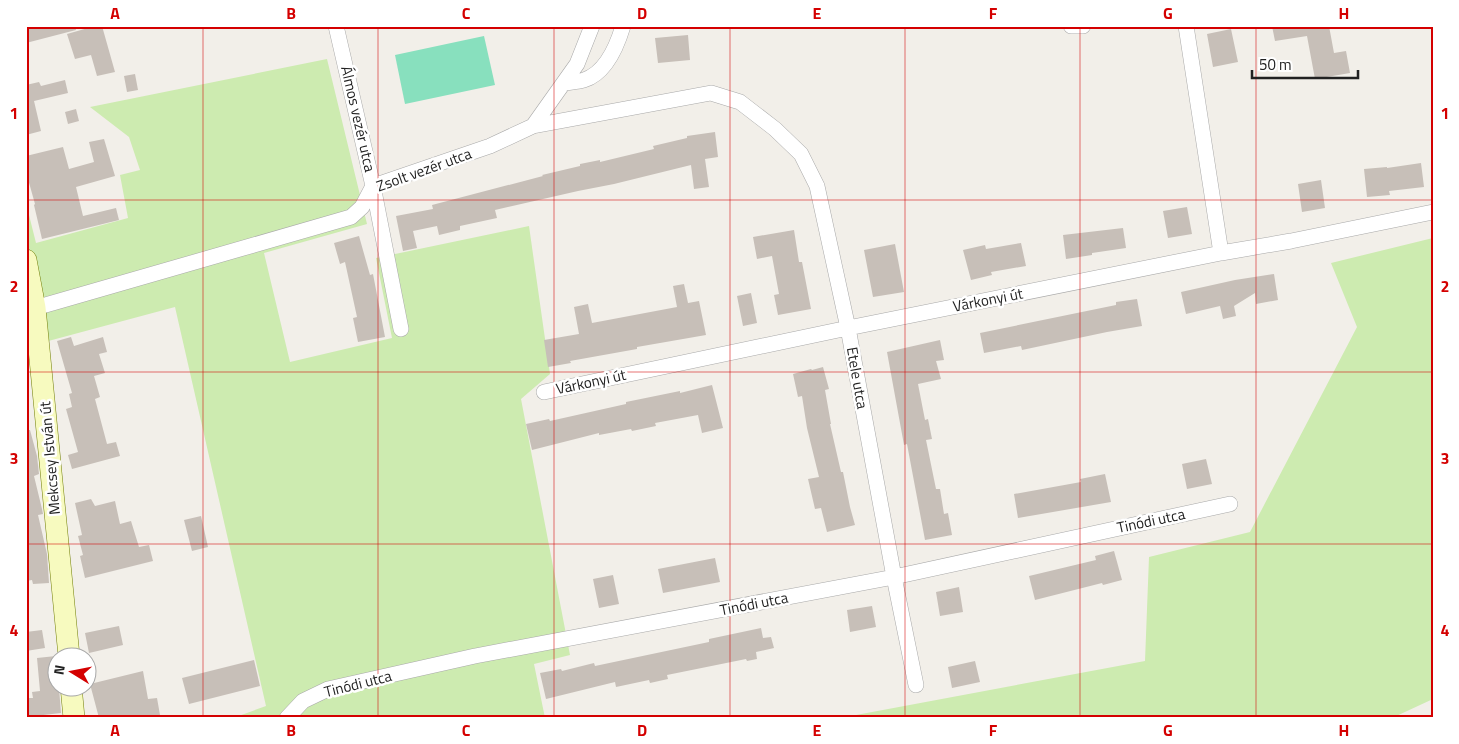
<svg xmlns="http://www.w3.org/2000/svg" width="1459" height="744" font-family="'Titillium Web',sans-serif">
	<style>
		.grass { fill: #cdebb0 }
		.pitch { fill: #88e0be }
		.building { fill: #c7bfb8 }
		.lines { fill: none; stroke-linecap: round; stroke-linejoin: round }
		.street-casing { stroke: #a9a9a9; stroke-width: 16 }
		.secondary-casing { stroke: #707d05; stroke-width: 22 }
		.street { stroke: #fff; stroke-width: 15 }
		.secondary { stroke: #f7fabf; stroke-width: 21 }
		.grid { fill: none; stroke: #d40000; stroke-width: 1; stroke-opacity: 0.55 }
		.labels { text-anchor: middle; stroke-width: 5; stroke-linejoin: round; paint-order: stroke }
		.street-label { font-size: 15px; fill: #222; stroke: #fff }
		.neatline { fill: none; stroke: #d40000; stroke-width: 2 }
		.grid-label { font-size: 16px; text-anchor: middle; font-weight: bold; fill: #d40000 }
	</style>
	<rect width="100%" height="100%" fill="#f2efe9"/>
	<!-- grass -->
	<path class="grass" d="M327 59 367 224 264 253 290 362 392 338 376 258 529 226 550 374 521 399 570 655 534 664 545 718H233L266 706 175 307 26 347V203L36 243 128 218 120 175 140 170 129 137 90 107Z
		M1433 238V699L1392 718H840L1145 661 1149 557 1250 532 1357 327 1331 263Z"/>
	<!-- pitch -->
	<path class="pitch" d="M484 36 495 85 405 104 395 55Z"/>
	<!-- building -->
	<path class="building" d="M26 26H75L76 30 26 43Z
		M95 26H102L115 72 97 76 91 55 75 59 67 34Z
		M1272 26H1329L1334 53 1346 51 1350 73 1315 79 1307 36 1275 41Z
		M1231 29 1238 62 1213 67 1207 34Z
		M688 35 690 60 658 63 655 38Z
		M135 74 138 90 127 92 124 76Z
		M65 80 68 93 34 101 41 131 26 135V85L39 82 41 86Z
		M76 109 79 121 68 124 65 112Z
		M715 132 718 157 705 159 709 187 694 189 691 165 614 184 578 191 495 210 497 218 460 226V230L439 235 437 226 413 231 417 248 403 251 396 216 433 209 432 205 543 176 542 175 580 166V164L600 160V162L654 149 653 146 687 138V136Z
		M104 139 115 176 76 187 83 216 116 208 119 220 42 239 34 205 35 204 26 172V156L63 147 69 169 94 162 89 142Z
		M1421 163 1424 187 1389 191 1390 195 1367 197 1364 169 1387 167V168Z
		M1321 180 1325 208 1302 212 1298 184Z
		M1187 207 1192 234 1168 238 1163 211Z
		M1123 228 1126 248 1092 253V255L1066 259 1063 235Z
		M794 230 799 262H802L811 309 778 315 774 295 779 294 772 256 757 259 753 237Z
		M359 236 370 275 373 274 385 337 358 342 353 318 357 317 345 262 340 264 334 243Z
		M1021 243 1026 266 991 272 992 275 971 280 963 250 985 245 986 249Z
		M895 244 904 292 873 297 864 250Z
		M1274 274 1278 300 1256 304 1255 293 1234 306 1236 316 1223 319 1220 306 1186 314 1181 292 1235 280Z
		M684 284 688 303 699 301 706 335 637 347V349L570 361 571 363 548 367 544 340 579 334 574 307 588 304 592 323 677 307 673 286Z
		M751 293 757 323 743 326 737 296Z
		M1137 299 1142 326 1107 332 1022 350 1021 346 984 353 980 333 1116 305V302Z
		M71 337 74 346 103 337 107 352 99 354 105 373 94 376 100 397 95 399 107 444 116 442 120 456 72 469 68 455 78 452 66 409 72 407 69 394 72 393 57 341Z
		M940 340 944 360 936 361 941 379 918 384 925 420 928 419 932 439 926 440 936 489H940L944 514 948 513 952 535 925 540 907 444 904 445 887 352Z
		M823 367 829 389 825 390 831 424H830L841 472H843L850 507 855 525 827 532 821 508 815 509 808 479 819 477 807 428 802 396 798 397 793 374 811 369 812 370Z
		M712 385 723 428 702 433 698 415 655 423 656 426 632 431 631 429 599 435V433L532 450 526 424 549 419 550 421 626 404V402L680 391V393Z
		M26 430H30L37 456 39 474 34 476 42 509 43 514 38 515 47 554 49 583 33 584 32 580 26 581Z
		M1206 459 1212 484 1187 489 1182 464Z
		M1105 474 1111 502 1018 518 1014 494 1081 482 1080 479Z
		M91 499 95 506 115 501 120 524 131 521 139 547 149 545 153 561 85 578 80 556 83 555 78 536 82 535 75 503Z
		M201 516 208 547 192 551 184 520Z
		M1114 551 1122 580 1103 585 1102 583 1035 600 1029 576 1096 560 1095 556Z
		M715 558 720 582 663 593 658 569Z
		M613 575 619 604 599 608 593 579Z
		M959 587 963 612 940 616 936 592Z
		M872 606 876 627 850 632 847 610Z
		M119 626 123 645 89 653 85 633Z
		M761 628 763 638 771 637 774 648 756 652 757 659 747 661 746 659 667 675 668 679 650 683 649 680 616 687 615 682 546 699 540 673 561 669 562 671 594 663 595 666 709 642V639Z
		M42 630 45 648 26 651V632Z
		M56 656 58 688H59L61 713 26 717V698H33L32 692 40 691 37 658Z
		M254 660 260 686 189 704 182 678Z
		M975 661 980 682 952 688 948 667Z
		M143 671 148 699 157 698 160 715 144 718H99L90 684Z"/>
	<g class="lines">
		<!-- street casing -->
		<g class="street-casing">
			<path id="street" d="M336 26 373 186 401 329
				M1071 26H1083
				M1186 26 1221 253
				M564 83C570 82 578 82 584 80 606 73 617 46 623 26
				M533 126 577 64 592 26
				M35 308 351 217 362 207 373 186 490 146 533 126 711 93 740 102 775 129 801 154 817 186 848 328 894 577 916 685
				M544 392 848 328 1221 253 1291 241 1433 212
				M287 718 303 701 328 689 475 656 894 577 1230 504"/>
		</g>
		<!-- secondary casing -->
		<g class="secondary-casing">
			<path id="secondary" d="M26 260 35 308 69 656
				M71 686 74 718"/>
		</g>
		<!-- street -->
		<use href="#street" class="street"/>
		<!-- secondary -->
		<use href="#secondary" class="secondary"/>
	</g>
	<!-- grid -->
	<path class="grid" d="M203 26V718M378 26V718M554 26V718M730 26V718M905 26V718M1080 26V718M1256 26V718M26 200H1433M26 372H1433M26 544H1433"/>
	<g class="labels">
		<!-- street labels -->
		<g class="street-label">
			<text transform="translate(358 119) rotate(77)" y="5">Álmos vezér utca</text>
			<text transform="translate(424 170) rotate(-20)" y="5">Zsolt vezér utca</text>
			<text transform="translate(988 300) rotate(-11)" y="5">Várkonyi út</text>
			<text transform="translate(857 378) rotate(80)" y="5">Etele utca</text>
			<text transform="translate(591 382) rotate(-12)" y="5">Várkonyi út</text>
			<text transform="translate(50 458) rotate(-95)" y="5">Mekcsey István út</text>
			<text transform="translate(1151 521) rotate(-12)" y="5">Tinódi utca</text>
			<text transform="translate(754 604) rotate(-11)" y="5">Tinódi utca</text>
			<text transform="translate(358 684) rotate(-14)" y="5">Tinódi utca</text>
		</g>
	</g>
	<!-- border -->
	<rect width="1459" height="744" fill="none" stroke="#ffffff" stroke-width="55"/>
	<!-- north arrow -->
	<g transform="translate(72 672) rotate(280)"><circle r="24" fill="#ffffff" stroke="#a7a7a7"/>
	<path d="M0-4L9 19L0 12L-9 19Z" fill="#d40000"/>
	<text y="-8" font-size="14" font-weight="bold" text-anchor="middle" fill="#222222">N</text>
	</g>
	<!-- scale -->
	<path d="M1252 70v8h106v-8" fill="none" stroke="#222222" stroke-width="2.5"/>
	<text x="1259" y="70" font-size="15" fill="#222222" stroke="#ffffff" stroke-width="4" paint-order="stroke">50 m</text>
	<rect x="28" y="28" width="1404" height="688" class="neatline"/>
	<g class="grid-label">
		<text x="115" y="19">A</text>
		<text x="291" y="19">B</text>
		<text x="466" y="19">C</text>
		<text x="642" y="19">D</text>
		<text x="817" y="19">E</text>
		<text x="993" y="19">F</text>
		<text x="1168" y="19">G</text>
		<text x="1344" y="19">H</text>
		<text x="14" y="119">1</text>
		<text x="1445" y="119">1</text>
		<text x="14" y="292">2</text>
		<text x="1445" y="292">2</text>
		<text x="14" y="464">3</text>
		<text x="1445" y="464">3</text>
		<text x="14" y="636">4</text>
		<text x="1445" y="636">4</text>
		<text x="115" y="736">A</text>
		<text x="291" y="736">B</text>
		<text x="466" y="736">C</text>
		<text x="642" y="736">D</text>
		<text x="817" y="736">E</text>
		<text x="993" y="736">F</text>
		<text x="1168" y="736">G</text>
		<text x="1344" y="736">H</text>
	</g>
</svg>
